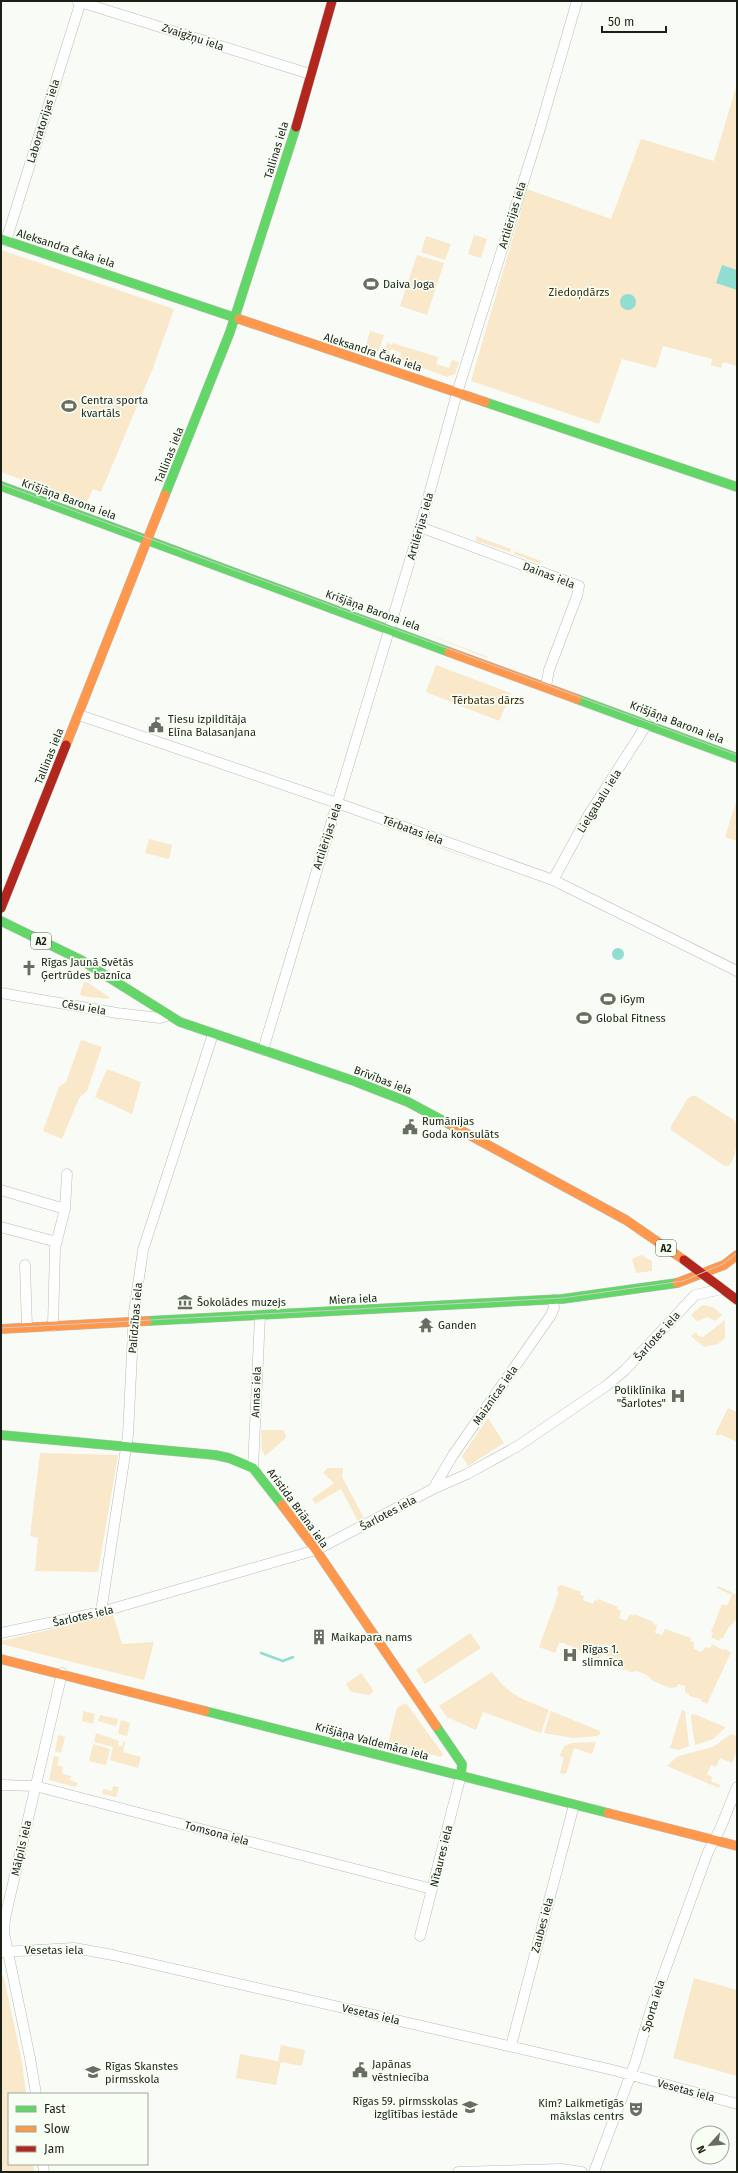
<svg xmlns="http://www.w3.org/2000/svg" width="738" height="2173" font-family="'Fira Sans',sans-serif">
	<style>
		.green { fill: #f9e8c9 }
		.water { fill: #91ddd2 }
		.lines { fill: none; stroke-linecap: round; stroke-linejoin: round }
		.stream { stroke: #91ddd2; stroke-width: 2.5 }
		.street-casing { stroke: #b9bdb6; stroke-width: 11 }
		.fast-casing { stroke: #b9bdb6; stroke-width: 10 }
		.slow-casing { stroke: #b9bdb6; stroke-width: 10 }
		.jam-casing { stroke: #b9bdb6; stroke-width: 10 }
		.street { stroke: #fefefe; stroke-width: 10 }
		.fast { stroke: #63d668; stroke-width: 9 }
		.slow { stroke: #ff974d; stroke-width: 9 }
		.jam { stroke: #b3261e; stroke-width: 9 }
		.tram { stroke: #cbcccb; stroke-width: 1 }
		.labels { text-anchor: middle; stroke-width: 3.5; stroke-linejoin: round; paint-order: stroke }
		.shield { fill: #f7fef3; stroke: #5d6358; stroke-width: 1 }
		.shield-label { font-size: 10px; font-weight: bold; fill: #1b2016 }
		.street-label { font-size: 11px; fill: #1b2016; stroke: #f7fef3 }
		.poi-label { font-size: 11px; fill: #1b2016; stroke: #f7fef3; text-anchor: start }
		.park-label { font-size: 11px; fill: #3b2909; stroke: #f7fef3 }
	</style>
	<rect width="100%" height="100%" fill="#f8fbf6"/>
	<!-- green -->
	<path class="green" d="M737 84V366L723 362 721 368 711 365 712 359 663 346 656 368 622 359 599 424 471 381 527 189 611 219 641 139 714 161Z
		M474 235 487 239 481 258 468 254Z
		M426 236 451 244 445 260 421 252Z
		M1 250 174 309 153 368 101 492 93 489 86 504 1 472Z
		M417 255 444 263 427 315 400 306Z
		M370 331 384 335 378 353 366 345Z
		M387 343 392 345V343L438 357 436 364 449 368 452 360 459 362 455 374 447 377 399 359 401 353 391 349 388 356 383 355Z
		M476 536 511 549 510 552 476 541Z
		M514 551 541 561 540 564 514 554Z
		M409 627 488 657 487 658Z
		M436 665 511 693 499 721 426 692Z
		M736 802H737V841L725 837Z
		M149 839 172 845 169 859 145 853Z
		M427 843 482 862 483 863 427 844Z
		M84 982H87L109 997V999L82 996 80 994Z
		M81 1040 102 1047 87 1091 79 1098 62 1139 43 1131 59 1087 66 1082Z
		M107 1069 141 1082 132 1114 95 1097Z
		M692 1096H696L737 1122C737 1135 738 1158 728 1166L723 1165 671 1130V1126L688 1098Z
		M641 1255 652 1261V1271L636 1273 632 1259Z
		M702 1305 713 1307 722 1315 715 1321 708 1317 697 1321 691 1315Z
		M725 1320V1338L718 1344 704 1347 691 1336 696 1332 698 1336 703 1337Z
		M728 1408 737 1412V1442L720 1434 719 1436 715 1434Z
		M488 1418 504 1443 468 1466 462 1456Z
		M261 1430H284L286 1438 265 1456 262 1451Z
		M40 1453 118 1455 98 1572 35 1571 38 1538 30 1536Z
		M327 1468H343L342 1477 364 1518 358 1521 341 1489 315 1504 312 1499 334 1483 323 1473Z
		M562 1585 581 1592 580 1594 584 1596 583 1600 593 1604 595 1600 598 1601V1599L618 1607 617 1609 621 1611 619 1618 626 1621 630 1614 633 1616 634 1614 653 1622V1624L657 1625 655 1633 662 1635 665 1629 691 1638 690 1641 694 1642V1649L701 1652 706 1647 710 1648 712 1644 723 1650 724 1649 731 1652 707 1704 701 1701V1699L689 1696V1694L685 1692V1686L678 1684 677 1687 670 1688 651 1680V1678L647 1676V1675L637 1671 631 1672 615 1666V1664L611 1662V1657L603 1654 600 1658H595L564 1643H559L555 1653 539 1647 559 1592 557 1591 558 1586Z
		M718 1586 737 1595V1619L729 1627 722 1639 720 1638 719 1641 711 1637 713 1633 711 1632 722 1604 727 1606 732 1595 717 1588Z
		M113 1615 122 1644 154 1642 144 1680 1 1644V1641Z
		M470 1633 481 1648 425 1684 416 1670Z
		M492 1672C510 1696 521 1699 549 1710L541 1733 483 1712 476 1730 447 1717 439 1706Z
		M361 1673 372 1688 373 1692 369 1695 351 1692 346 1684Z
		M406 1703 443 1754 441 1757 388 1743 397 1708Z
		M682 1710 685 1711 689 1746 679 1750 670 1748Z
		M83 1711 95 1714 93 1724 82 1721Z
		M551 1711 600 1731V1734L597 1736 574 1738 544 1733Z
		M694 1714 725 1727 724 1729 713 1739 695 1745 691 1718V1715Z
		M100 1715 118 1719 116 1726 98 1721Z
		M121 1720 130 1723 127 1736 118 1734Z
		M96 1733 119 1741 118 1746H122L123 1742H125L123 1752 141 1757 138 1768 110 1760 113 1747 94 1742Z
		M731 1734 737 1736V1751L732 1763 720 1758 716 1767 711 1765 707 1774 712 1777 711 1781 720 1785 719 1788 667 1766 678 1756 713 1747Z
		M58 1735 65 1737 61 1753 55 1751Z
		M596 1742 592 1754 574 1748 566 1774 560 1773 564 1758 560 1756 564 1746 572 1743Z
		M93 1744 110 1749 106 1765 89 1761Z
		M54 1756 59 1757 57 1765 63 1767 62 1774 71 1776 70 1780 78 1783 76 1787 49 1780Z
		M113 1786 119 1787 116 1797 102 1794 103 1789 112 1791Z
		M1 1974 4 1978 22 2062 26 2094H9V2164H33L34 2172H1Z
		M694 1978 737 1990V2076L673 2058Z
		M281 2045 305 2050 302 2066 281 2062 276 2085 236 2078 240 2054 278 2061Z"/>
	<!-- water -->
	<path class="water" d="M722 265 737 270V290L716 283Z
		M620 302a8 8 0 1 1 16 0a8 8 0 1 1-16 0Z
		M612 954a6 6 0 1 1 12 0a6 6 0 1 1-12 0Z"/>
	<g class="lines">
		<!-- stream -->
		<path class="stream" d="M261 1653 283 1661 293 1657"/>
		<!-- street casing -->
		<g class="street-casing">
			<path id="street" d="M77 1 310 74
				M6 241 81 1
				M420 527 579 586 577 596 549 670 546 686
				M79 715 337 803 553 880 737 971
				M553 880 588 816 647 724
				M1 993 117 1013 160 1018 166 1016
				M263 1050 420 527 457 393 539 132 577 1
				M1 1190 65 1209 55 1248 53 1326
				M65 1209 67 1174
				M1 1227 57 1242
				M25 1265 27 1327
				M253 1468 260 1316
				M433 1489 453 1455 551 1315 554 1308 553 1300
				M101 1612 128 1435 134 1312 143 1250 213 1034
				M1 1633 101 1612 316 1550 433 1489 467 1474 518 1446 606 1386 625 1370 695 1295 722 1289
				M1 1785 35 1786 432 1889
				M420 1936 461 1775
				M1 1952 74 1948 113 1955 613 2070 737 2104
				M511 2046 574 1805
				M36 2094 30 2058 4 1933 5 1918 62 1673
				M43 2164 44 2172
				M458 2172 561 2169 582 2172
				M594 2172 635 2063 652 2006 708 1852 720 1829 737 1787"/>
		</g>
		<!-- fast casing -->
		<g class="fast-casing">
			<path id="fast" d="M1 239 239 319
				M485 402 737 487
				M1 486 449 652
				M165 495 230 332 296 127
				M577 699 737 758
				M1 921 81 960 180 1022 354 1081 408 1102 451 1125
				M147 1321 562 1299 677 1283
				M1 1435 215 1455 229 1458 253 1468 282 1505
				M205 1711 608 1813
				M436 1726 462 1764 461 1775"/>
		</g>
		<!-- slow casing -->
		<g class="slow-casing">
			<path id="slow" d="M239 319 485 402
				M449 652 577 699
				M66 745 165 495
				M451 1125 626 1220 684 1260
				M677 1283 724 1265 737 1255
				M1 1329 147 1321
				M282 1505 316 1550 436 1726
				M1 1659 205 1711
				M608 1813 737 1846"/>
		</g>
		<!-- jam casing -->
		<g class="jam-casing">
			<path id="jam" d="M296 127 332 1
				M1 908 66 745
				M684 1260 737 1300"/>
		</g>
		<!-- street -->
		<use href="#street" class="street"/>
		<!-- fast -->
		<use href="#fast" class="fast"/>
		<!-- slow -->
		<use href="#slow" class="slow"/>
		<!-- jam -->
		<use href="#jam" class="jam"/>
		<!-- tram -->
		<path class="tram" d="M1 484 737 755
			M1 1328 562 1298 683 1281 723 1264 737 1253"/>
	</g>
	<!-- icons -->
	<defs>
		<g id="stadium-bare" transform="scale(1.2)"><path d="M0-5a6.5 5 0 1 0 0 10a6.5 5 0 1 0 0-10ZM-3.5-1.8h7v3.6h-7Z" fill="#686d64" stroke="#f7fef3" stroke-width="2.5" paint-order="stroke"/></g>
		<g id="civic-bare" transform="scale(1.2)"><path d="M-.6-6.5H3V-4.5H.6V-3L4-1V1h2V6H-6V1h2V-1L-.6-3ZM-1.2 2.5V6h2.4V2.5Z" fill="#686d64" stroke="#f7fef3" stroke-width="2.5" paint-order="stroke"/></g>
		<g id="church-bare" transform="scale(1.2)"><path d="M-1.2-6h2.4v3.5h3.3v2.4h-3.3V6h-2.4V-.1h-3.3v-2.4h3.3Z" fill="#686d64" stroke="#f7fef3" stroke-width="2.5" paint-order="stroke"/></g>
		<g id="museum-bare" transform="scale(1.2)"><path d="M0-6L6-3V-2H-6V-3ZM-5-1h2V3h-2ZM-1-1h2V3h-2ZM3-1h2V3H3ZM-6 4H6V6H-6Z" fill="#686d64" stroke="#f7fef3" stroke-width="2.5" paint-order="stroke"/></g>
		<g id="temple-bare" transform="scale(1.2)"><path d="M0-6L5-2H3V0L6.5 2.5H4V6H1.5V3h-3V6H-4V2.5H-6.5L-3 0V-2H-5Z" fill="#686d64" stroke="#f7fef3" stroke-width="2.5" paint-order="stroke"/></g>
		<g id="hospital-bare" transform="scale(1.2)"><path d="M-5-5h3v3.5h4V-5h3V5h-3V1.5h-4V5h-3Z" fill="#686d64" stroke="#f7fef3" stroke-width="2.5" paint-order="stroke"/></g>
		<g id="building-bare" transform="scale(1.2)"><path d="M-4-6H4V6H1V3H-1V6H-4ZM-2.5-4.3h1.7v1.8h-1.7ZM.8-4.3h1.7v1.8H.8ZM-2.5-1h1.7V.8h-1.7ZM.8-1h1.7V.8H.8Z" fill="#686d64" stroke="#f7fef3" stroke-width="2.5" paint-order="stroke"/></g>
		<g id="school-bare" transform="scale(1.2)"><path d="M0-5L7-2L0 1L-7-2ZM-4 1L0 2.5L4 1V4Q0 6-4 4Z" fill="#686d64" stroke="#f7fef3" stroke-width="2.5" paint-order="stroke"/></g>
		<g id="theatre-bare" transform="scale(1.2)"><path d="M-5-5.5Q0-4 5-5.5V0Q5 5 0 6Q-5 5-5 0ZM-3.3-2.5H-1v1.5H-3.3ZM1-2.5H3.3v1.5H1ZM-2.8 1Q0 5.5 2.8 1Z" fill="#686d64" stroke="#f7fef3" stroke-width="2.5" paint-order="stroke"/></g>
	</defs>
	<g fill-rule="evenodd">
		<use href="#stadium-bare" x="371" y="284"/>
		<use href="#stadium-bare" x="69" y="406"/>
		<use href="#civic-bare" x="156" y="725"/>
		<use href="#church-bare" x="29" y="968"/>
		<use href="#stadium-bare" x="608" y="999"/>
		<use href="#stadium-bare" x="584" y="1018"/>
		<use href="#civic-bare" x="410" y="1127"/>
		<use href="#museum-bare" x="185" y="1302"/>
		<use href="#temple-bare" x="426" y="1325"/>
		<use href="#hospital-bare" x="678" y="1396"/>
		<use href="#building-bare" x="319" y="1637"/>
		<use href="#hospital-bare" x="570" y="1655"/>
		<use href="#civic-bare" x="360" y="2070"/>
		<use href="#school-bare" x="93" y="2072"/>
		<use href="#school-bare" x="470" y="2107"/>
		<use href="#theatre-bare" x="636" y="2109"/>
	</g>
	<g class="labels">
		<!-- shield labels -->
		<g class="shield">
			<rect x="31" y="933" width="20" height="16" rx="3"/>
			<rect x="656" y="1240" width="20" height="16" rx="3"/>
		</g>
		<g class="shield-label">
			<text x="41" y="945">A2</text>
			<text x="666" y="1252">A2</text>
		</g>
		<!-- street labels -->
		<g class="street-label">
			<text transform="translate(193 37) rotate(18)" y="4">Zvaigžņu iela</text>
			<text transform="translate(43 121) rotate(-73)" y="4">Laboratorijas iela</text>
			<text transform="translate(276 150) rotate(-73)" y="4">Tallinas iela</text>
			<text transform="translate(512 215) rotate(-73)" y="4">Artilērijas iela</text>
			<text transform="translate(66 248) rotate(18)" y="4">Aleksandra Čaka iela</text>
			<text transform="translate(373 352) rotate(18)" y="4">Aleksandra Čaka iela</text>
			<text transform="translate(169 455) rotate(-68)" y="4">Tallinas iela</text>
			<text transform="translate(69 499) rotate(20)" y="4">Krišjāņa Barona iela</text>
			<text transform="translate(420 526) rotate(-74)" y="4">Artilērijas iela</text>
			<text transform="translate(549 575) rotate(21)" y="4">Dainas iela</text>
			<text transform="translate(373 610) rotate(20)" y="4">Krišjāņa Barona iela</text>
			<text transform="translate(677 722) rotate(21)" y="4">Krišjāņa Barona iela</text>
			<text transform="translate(49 756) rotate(-68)" y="4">Tallinas iela</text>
			<text transform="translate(599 801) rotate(-58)" y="4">Lielgabalu iela</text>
			<text transform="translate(413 830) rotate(20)" y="4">Tērbatas iela</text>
			<text transform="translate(327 836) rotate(-72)" y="4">Artilērijas iela</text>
			<text transform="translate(84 1007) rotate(10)" y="4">Cēsu iela</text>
			<text transform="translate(383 1080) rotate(21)" y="4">Brīvības iela</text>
			<text transform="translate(353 1299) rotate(-3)" y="4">Miera iela</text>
			<text transform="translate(135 1318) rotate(-85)" y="4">Palīdzības iela</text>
			<text transform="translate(657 1336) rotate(-48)" y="4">Šarlotes iela</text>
			<text transform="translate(256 1392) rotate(-88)" y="4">Annas iela</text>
			<text transform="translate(495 1395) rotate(-55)" y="4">Maiznīcas iela</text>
			<text transform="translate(298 1508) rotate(54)" y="4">Aristida Briāna iela</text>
			<text transform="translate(388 1513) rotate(-28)" y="4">Šarlotes iela</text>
			<text transform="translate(83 1616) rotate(-13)" y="4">Šarlotes iela</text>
			<text transform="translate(372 1741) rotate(15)" y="4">Krišjāņa Valdemāra iela</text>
			<text transform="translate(217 1833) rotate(15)" y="4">Tomsona iela</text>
			<text transform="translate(21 1848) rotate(-77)" y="4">Mālpils iela</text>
			<text transform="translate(441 1856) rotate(-76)" y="4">Nītaures iela</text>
			<text transform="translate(542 1925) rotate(-75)" y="4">Zaubes iela</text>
			<text x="54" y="1954">Vesetas iela</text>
			<text transform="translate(653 2006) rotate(-73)" y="4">Sporta iela</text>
			<text transform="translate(371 2014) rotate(13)" y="4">Vesetas iela</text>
			<text transform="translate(686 2090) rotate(15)" y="4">Vesetas iela</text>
		</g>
		<!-- poi labels -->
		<g class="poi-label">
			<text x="383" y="288">Daiva Joga</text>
			<text x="81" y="404">Centra sporta<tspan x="81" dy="13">kvartāls</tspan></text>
			<text x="168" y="723">Tiesu izpildītāja<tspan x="168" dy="13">Elīna Balasanjana</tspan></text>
			<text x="41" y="966">Rīgas Jaunā Svētās<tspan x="41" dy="13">Ģertrūdes baznīca</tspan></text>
			<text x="620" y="1003">iGym</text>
			<text x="596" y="1022">Global Fitness</text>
			<text x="422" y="1125">Rumānijas<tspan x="422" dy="13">Goda konsulāts</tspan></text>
			<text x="197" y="1306">Šokolādes muzejs</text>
			<text x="438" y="1329">Ganden</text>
			<text x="666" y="1394" text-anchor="end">Poliklīnika<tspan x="666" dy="13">"Šarlotes"</tspan></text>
			<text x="331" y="1641">Maikapara nams</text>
			<text x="582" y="1653">Rīgas 1.<tspan x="582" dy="13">slimnīca</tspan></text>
			<text x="372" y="2068">Japānas<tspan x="372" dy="13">vēstniecība</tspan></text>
			<text x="105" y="2070">Rīgas Skanstes<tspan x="105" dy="13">pirmsskola</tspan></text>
			<text x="458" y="2105" text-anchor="end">Rīgas 59. pirmsskolas<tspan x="458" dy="13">izglītības iestāde</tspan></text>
			<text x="624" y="2107" text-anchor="end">Kim? Laikmetīgās<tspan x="624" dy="13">mākslas centrs</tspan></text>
		</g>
		<!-- park labels -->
		<g class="park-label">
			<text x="579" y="296">Ziedoņdārzs</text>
			<text x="488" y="704">Tērbatas dārzs</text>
		</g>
	</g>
	<!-- border -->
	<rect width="738" height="2173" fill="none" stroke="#1b2016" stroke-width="4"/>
	<!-- legend -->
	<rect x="8" y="2093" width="140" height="72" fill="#f7fef3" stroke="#9fa59b"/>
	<rect x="16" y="2106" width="20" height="6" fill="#63d668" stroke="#9fa59b"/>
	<text x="44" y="2113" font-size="12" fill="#1b2016">Fast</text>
	<rect x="16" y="2126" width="20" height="6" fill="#ff974d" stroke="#9fa59b"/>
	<text x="44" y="2133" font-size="12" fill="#1b2016">Slow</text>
	<rect x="16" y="2146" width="20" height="6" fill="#b3261e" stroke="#9fa59b"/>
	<text x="44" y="2153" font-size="12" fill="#1b2016">Jam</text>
	<!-- north arrow -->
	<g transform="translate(710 2145) rotate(243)"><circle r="19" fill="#f7fef3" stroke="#9fa59b"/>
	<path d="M0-3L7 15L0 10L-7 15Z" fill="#686d64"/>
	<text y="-6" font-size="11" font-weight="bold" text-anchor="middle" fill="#1b2016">N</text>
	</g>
	<!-- scale -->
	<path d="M602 26v6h64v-6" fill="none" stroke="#1b2016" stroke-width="2"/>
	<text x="608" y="26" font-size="12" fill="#1b2016" stroke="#f7fef3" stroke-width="3" paint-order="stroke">50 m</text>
</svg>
